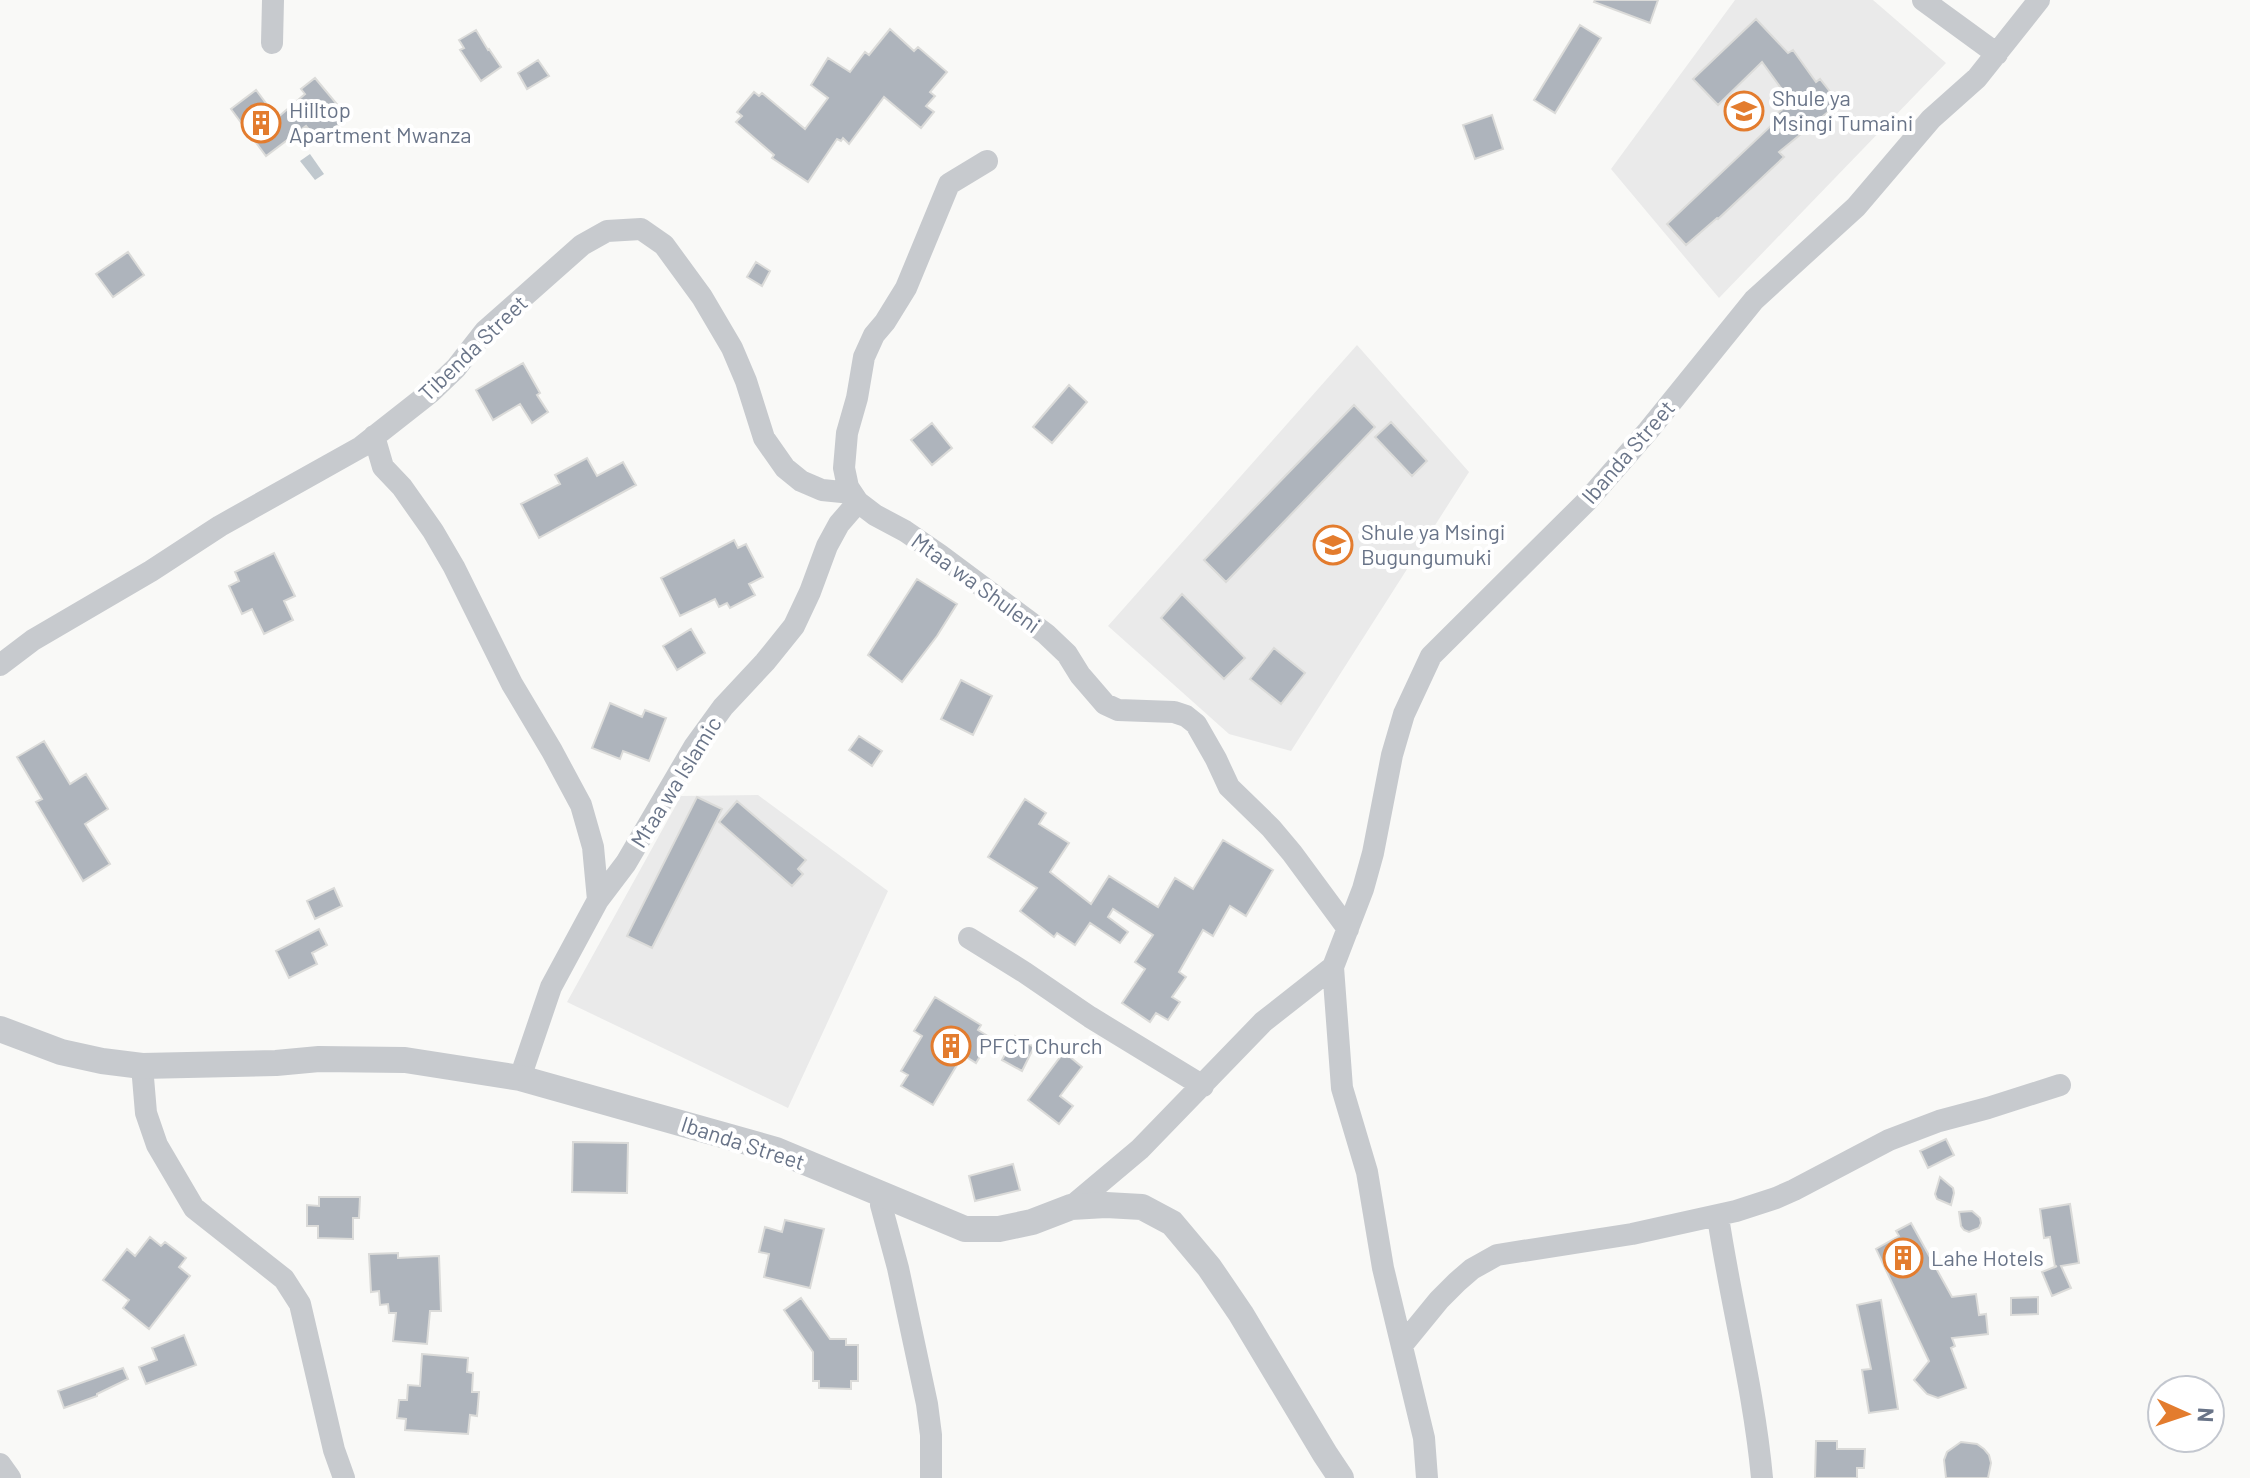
<svg xmlns="http://www.w3.org/2000/svg" width="2250" height="1478" font-family="Barlow,sans-serif">
	<style>
		.built { fill: #eaeaea }
		.water { fill: #c0c8ce }
		.building { fill: #aeb4bc; stroke: #dbdbd9; stroke-width: 2 }
		.lines { fill: none; stroke-linecap: round; stroke-linejoin: round }
		.minor { stroke: #c7cace; stroke-width: 22 }
		.tertiary { stroke: #c7cace; stroke-width: 26 }
		.labels { text-anchor: middle; stroke-width: 8; stroke-linejoin: round; paint-order: stroke }
		.poi-label { font-size: 22px; fill: #697488; stroke: #fff; text-anchor: start }
		.street-label { font-size: 22px; fill: #697488; stroke: #fff }
	</style>
	<rect width="100%" height="100%" fill="#f9f9f7"/>
	<!-- built -->
	<path class="built" d="M1735 0H1873L1946 63 1719 298 1611 169Z
		M1357 345 1469 472 1291 751 1229 734 1108 626Z
		M758 795 888 891 788 1108 567 1002 681 796Z"/>
	<!-- water -->
	<path class="water" d="M310 154 324 174 315 180 300 161Z"/>
	<!-- building -->
	<path class="building" d="M1595 0H1658L1650 23 1594 2Z
		M1756 19 1788 53 1793 50 1816 82 1820 79 1839 103 1779 152 1784 157 1718 219 1717 218 1686 245 1667 224 1775 122 1772 118 1791 102 1762 62 1718 105 1693 79Z
		M1580 25 1601 38 1555 113 1534 100Z
		M890 29 914 51 918 47 947 72 930 92 935 96 926 106 934 112 921 128 884 97 849 144 843 138 841 141 837 139 808 182 772 158 774 155 736 122 742 116 737 112 754 92 759 96 762 93 805 129 828 98 811 85 828 58 850 72 865 52 869 55Z
		M476 30 488 50 489 49 501 67 481 81 460 50 464 48 459 40Z
		M538 60 549 76 527 89 518 73Z
		M315 78 346 115 341 119 343 121 319 142 306 126 266 156 231 109 256 90 277 118 305 94 301 89Z
		M1492 115 1503 149 1475 159 1463 125Z
		M128 252 144 275 113 297 96 274Z
		M756 262 770 271 762 286 747 277Z
		M523 363 540 393 537 395 548 412 532 423 520 404 493 420 476 390Z
		M1069 385 1087 402 1052 443 1033 427Z
		M1354 405 1375 427 1226 582 1204 560Z
		M1391 422 1427 461 1412 476 1375 437Z
		M932 423 952 448 932 465 911 440Z
		M587 458 597 476 623 462 636 485 539 538 521 504 560 484 555 475Z
		M734 540 738 548 746 544 763 577 749 584 755 595 730 608 727 603 719 607 715 599 680 616 661 578Z
		M274 553 295 596 284 601 293 620 264 634 252 609 242 614 229 586 239 581 235 572Z
		M917 579 957 604 937 636 902 682 868 655Z
		M1182 594 1245 658 1224 679 1161 618Z
		M691 629 705 653 677 670 663 646Z
		M1274 648 1305 673 1281 704 1250 679Z
		M961 680 992 696 973 735 941 719Z
		M610 703 642 717 645 710 666 718 649 761 623 751 620 759 592 748Z
		M859 736 882 751 872 766 849 750Z
		M44 741 70 784 86 774 108 809 85 824 110 864 83 881 36 802 42 799 17 757Z
		M697 797 722 809 652 948 627 936Z
		M1025 799 1046 813 1039 824 1069 843 1050 872 1091 904 1109 876 1158 907 1175 878 1193 889 1223 840 1273 870 1246 916 1230 906 1213 936 1203 930 1179 972 1186 977 1172 997 1180 1002 1168 1020 1156 1013 1150 1022 1122 1003 1145 969 1135 962 1153 935 1113 909 1108 917 1128 932 1120 943 1090 923 1075 945 1057 933 1054 937 1020 911 1037 888 988 857Z
		M737 801 806 860 798 869 803 874 792 886 719 822Z
		M334 888 342 906 315 919 307 901Z
		M319 929 327 945 312 953 317 964 289 978 276 951Z
		M935 997 981 1025 978 1030 991 1038 976 1063 963 1055 933 1105 901 1086 908 1075 901 1071 922 1036 914 1031Z
		M1015 1036 1034 1047 1022 1071 1002 1060Z
		M1064 1052 1082 1067 1060 1096 1073 1106 1059 1124 1028 1100Z
		M1946 1139 1954 1155 1928 1168 1920 1151Z
		M573 1142 628 1143 627 1193 572 1192Z
		M1013 1164 1020 1190 975 1201 969 1176Z
		M1940 1177 1953 1188 1954 1193 1951 1205 1937 1199 1935 1194Z
		M319 1197H360L359 1218H353V1239L318 1238V1226H307V1205L319 1206Z
		M2070 1204 2079 1263 2061 1266 2071 1288 2052 1296 2042 1272 2057 1266 2055 1267 2050 1237 2044 1238 2040 1209Z
		M1972 1211 1980 1218 1981 1223 1979 1228 1969 1232 1964 1230 1961 1226 1959 1212Z
		M785 1220 824 1229 810 1288 764 1277 769 1254 759 1252 765 1227 782 1232Z
		M1911 1223 1952 1297 1976 1294 1979 1315 1986 1314 1988 1334 1952 1338 1955 1346 1951 1348 1966 1388 1938 1398 1927 1394 1914 1380 1929 1361 1876 1249 1899 1236 1896 1231Z
		M150 1237 161 1246 165 1242 186 1258 179 1267 190 1276 149 1329 123 1308 129 1300 103 1280 127 1249 135 1256Z
		M398 1253V1258L439 1256 441 1311H430L427 1344 393 1341 396 1313H389L388 1304 380 1305 379 1291 371 1292 369 1254Z
		M2038 1297V1314L2011 1315V1298Z
		M801 1298 830 1339H846V1345H858V1381H851V1389L819 1388V1381H813V1352L784 1310Z
		M1881 1300 1898 1409 1869 1413 1862 1370 1871 1369 1857 1305Z
		M184 1335 196 1365 146 1384 139 1367 157 1360 152 1348Z
		M422 1354 468 1358 467 1372 473 1373 472 1392H479L477 1416 470 1415 468 1434 405 1430 406 1419 397 1418 399 1400H407L408 1385 420 1386Z
		M123 1368 128 1379 97 1394V1396L64 1408 58 1391Z
		M1816 1441H1837V1449H1865L1864 1468H1857V1478H1815Z
		M1961 1442 1977 1444 1984 1449 1989 1455 1991 1463 1988 1478H1946L1944 1460 1947 1452Z"/>
	<g class="lines">
		<!-- minor -->
		<path class="minor" d="M1923 0 1997 54
			M272 43 273 0
			M987 161 949 184 906 288 885 322 874 335 864 357 857 398 847 433 844 468 848 487 858 502 875 515 905 531 940 555 1046 634 1067 654 1080 675 1105 704 1118 710 1174 712 1186 716 1196 724 1216 759 1229 787 1271 828 1292 853 1348 929
			M374 436 383 467 402 487 433 531 454 567 512 684 552 751 581 805 593 847 598 900
			M0 665 33 640 151 571 220 526 361 447 431 392 456 368 485 331 582 245 607 231 641 229 664 245 702 297 732 348 746 381 764 438 785 468 801 481 822 490 852 493
			M969 938 1024 972 1090 1017 1203 1086
			M142 1066 146 1113 157 1145 194 1208 284 1279 300 1304 334 1450 344 1478
			M520 1078 551 987 598 900 626 863 694 747 723 707 765 662 794 626 810 592 827 546 839 524 858 502
			M884 1195 881 1205 898 1268 927 1404 931 1435V1478
			M1071 1207 1140 1149 1263 1022 1333 967
			M1718 1217C1731 1304 1754 1390 1762 1478
			M1403 1344 1439 1300 1457 1282 1472 1269 1497 1255 1632 1234 1736 1211 1776 1198 1794 1190 1889 1140 1939 1121 1988 1108 2060 1085
			M0 1464 10 1478
			M1427 1478 1424 1438 1383 1268 1367 1172 1342 1088 1333 967 1363 889 1373 853 1392 755 1404 714 1431 656 1587 501 1648 431 1754 300 1856 207 1931 119 1977 78 2039 0"/>
		<!-- tertiary -->
		<path class="tertiary" d="M0 1029 61 1052 102 1061 142 1066 276 1063 319 1059 405 1060 520 1078 776 1150 965 1229H999L1032 1222 1071 1207 1106 1205 1142 1207 1172 1223 1209 1267 1241 1314 1325 1454 1341 1478"/>
	</g>
	<!-- icons -->
	<defs>
		<g id="school-ring" transform="scale(2)"><circle r="9.5" fill="#fff" stroke="#e37c2e" stroke-width="1.5"/><path d="M0-5L7-2L0 1L-7-2ZM-4 1L0 2.5L4 1V4Q0 6-4 4Z" fill="#e37c2e"/></g>
		<g id="building-ring" transform="scale(2)"><circle r="9.5" fill="#fff" stroke="#e37c2e" stroke-width="1.5"/><path d="M-4-6H4V6H1V3H-1V6H-4ZM-2.5-4.3h1.7v1.8h-1.7ZM.8-4.3h1.7v1.8H.8ZM-2.5-1h1.7V.8h-1.7ZM.8-1h1.7V.8H.8Z" fill="#e37c2e"/></g>
	</defs>
	<g fill-rule="evenodd">
		<use href="#school-ring" x="1744" y="111"/>
		<use href="#building-ring" x="261" y="123"/>
		<use href="#school-ring" x="1333" y="545"/>
		<use href="#building-ring" x="951" y="1046"/>
		<use href="#building-ring" x="1903" y="1258"/>
	</g>
	<g class="labels">
		<!-- poi labels -->
		<g class="poi-label">
			<text x="1772" y="106">Shule ya<tspan x="1772" dy="25">Msingi Tumaini</tspan></text>
			<text x="289" y="118">Hilltop<tspan x="289" dy="25">Apartment Mwanza</tspan></text>
			<text x="1361" y="540">Shule ya Msingi<tspan x="1361" dy="25">Bugungumuki</tspan></text>
			<text x="979" y="1054">PFCT Church</text>
			<text x="1931" y="1266">Lahe Hotels</text>
		</g>
		<!-- street labels -->
		<g class="street-label">
			<text transform="translate(473 348) rotate(-44)" y="8">Tibenda Street</text>
			<text transform="translate(1628 452) rotate(-49)" y="8">Ibanda Street</text>
			<text transform="translate(976 583) rotate(36)" y="8">Mtaa wa Shuleni</text>
			<text transform="translate(676 782) rotate(-58)" y="8">Mtaa wa Islamic</text>
			<text transform="translate(743 1143) rotate(18)" y="8">Ibanda Street</text>
		</g>
	</g>
	<!-- north arrow -->
	<g transform="translate(2186 1414) rotate(93)"><circle r="38" fill="#ffffff" stroke="#c3c7cf" stroke-width="2"/>
	<path d="M0-6L14 30L0 20L-14 30Z" fill="#e37c2e"/>
	<text y="-12" font-size="22" font-weight="bold" text-anchor="middle" fill="#697488">N</text>
	</g>
</svg>
